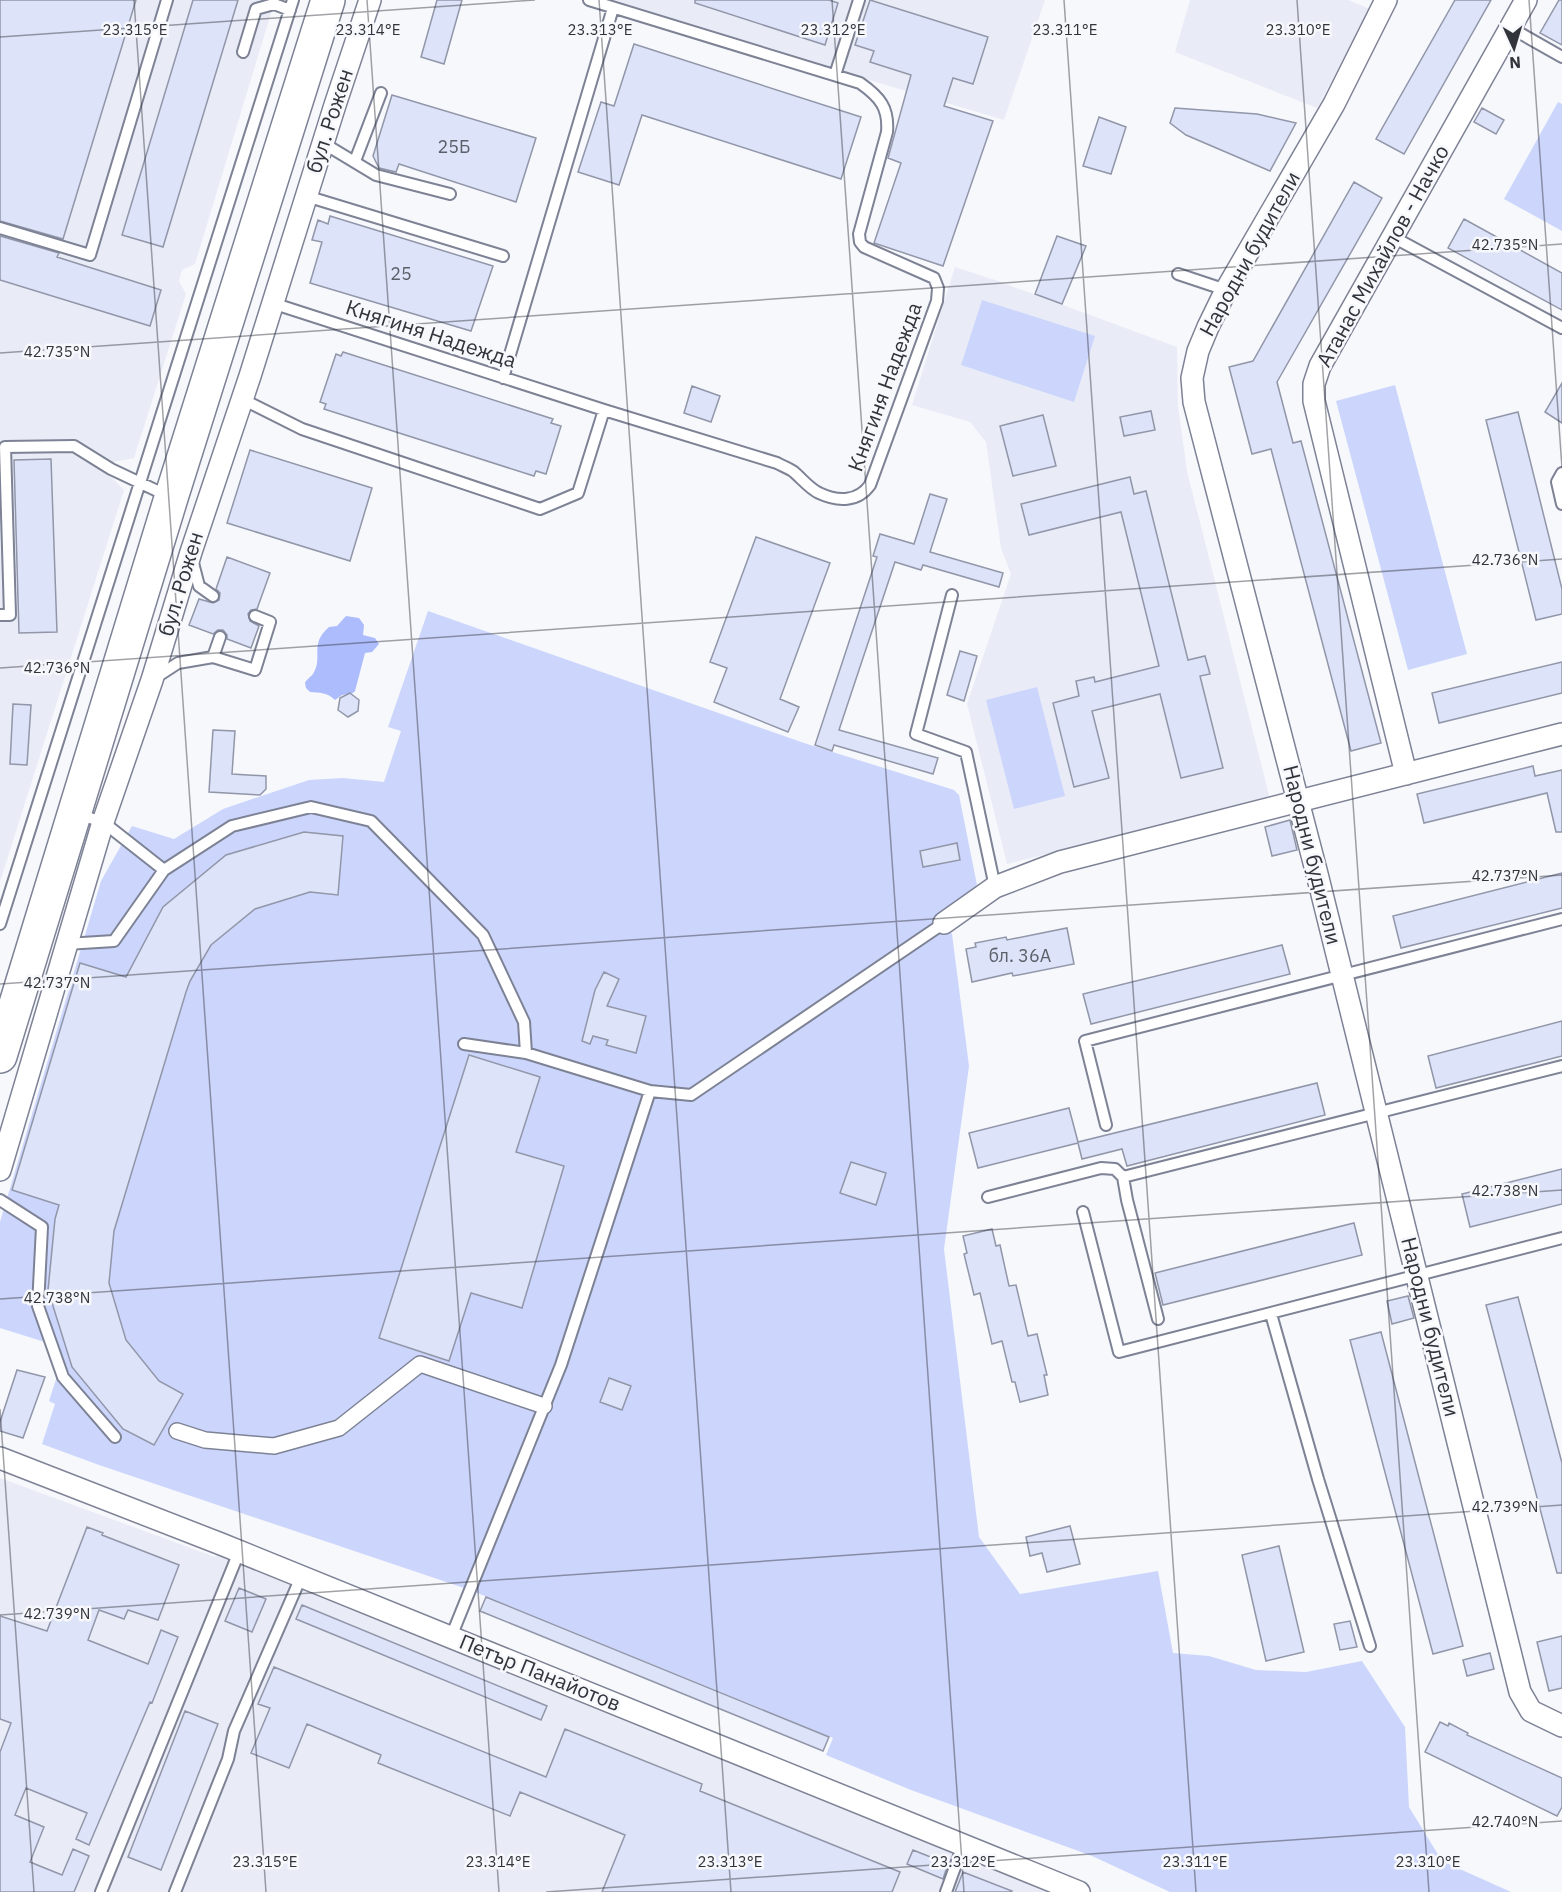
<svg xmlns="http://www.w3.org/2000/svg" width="1562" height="1892" font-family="'IBM Plex Sans',sans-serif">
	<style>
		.built { fill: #e9ecf7 }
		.green { fill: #ccd6fc }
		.water { fill: #acbcfc }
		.building { fill: #dde3f8; stroke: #9196a9; stroke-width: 1.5 }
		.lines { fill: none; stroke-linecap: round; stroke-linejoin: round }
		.service-casing { stroke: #7d8295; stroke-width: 14 }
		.pedestrian-casing { stroke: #7d8295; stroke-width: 18 }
		.minor-casing { stroke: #7d8295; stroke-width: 24 }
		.primary-casing { stroke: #7d8295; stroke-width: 36 }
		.service { stroke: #fff; stroke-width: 10 }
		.pedestrian { stroke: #fff; stroke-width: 15 }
		.minor { stroke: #fff; stroke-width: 21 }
		.primary { stroke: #fff; stroke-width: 33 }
		.ticks { fill: none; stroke: #31343b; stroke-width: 1.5; stroke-opacity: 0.45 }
		.labels { text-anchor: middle; stroke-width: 5; stroke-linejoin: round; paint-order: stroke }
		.number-label { font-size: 18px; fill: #5c606a }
		.street-label { font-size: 21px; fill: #31343b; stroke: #f6f8fc }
		.ticks-label { font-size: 15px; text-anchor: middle; fill: #31343b; stroke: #f6f8fc; stroke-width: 5; stroke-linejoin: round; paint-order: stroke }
	</style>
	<rect width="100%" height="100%" fill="#f6f8fc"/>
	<!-- built -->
	<path class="built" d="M0 0H275L195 264 182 270 179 281 186 294 134 458 113 462 109 475 124 490 0 882Z
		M599 0H1045L1004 120Z
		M1190 0H1348L1370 9 1317 108 1175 52Z
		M955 267 995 280 1177 347 1178 406 1187 471 1270 799 1007 864 967 704 1011 574 1001 548 986 442 970 422 912 405Z
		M0 1478 215 1557 221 1544 1079 1892H0Z"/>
	<!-- green -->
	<path class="green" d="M1558 102 1562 104V231L1504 199Z
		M982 300 1095 336 1074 402 961 365Z
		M1395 385 1467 654 1408 670 1336 401Z
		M428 611 804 743 954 790 959 795 977 885 974 890 938 915 952 934 969 1066 944 1249 979 1537 1020 1594 1158 1571 1173 1653 1209 1656 1256 1670 1306 1672 1362 1661 1405 1727 1409 1807 1442 1861 1511 1892H1170L1092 1856 911 1790 826 1755 833 1738 470 1590 99 1465 42 1444 55 1404 49 1401 58 1373 48 1343 0 1328V1222L101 881 132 826 174 839 223 809 309 780 343 778 384 782 401 731 388 727Z
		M1037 687 1065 796 1014 809 986 700Z"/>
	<!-- water -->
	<path class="water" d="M346 616 359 618 364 625 363 635 375 638 379 644 372 652 365 653 355 691 353 693 342 695 335 700C327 692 320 693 310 692L306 688 305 683C307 678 312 677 314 672 323 657 309 644 329 627L337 626Z"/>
	<!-- building -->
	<path class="building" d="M0 0H136L63 239 0 221Z
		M193 0H238L163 247 122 235Z
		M437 0H462L444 64 421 57Z
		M695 0H829L838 3 825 45 695 3Z
		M870 0 988 37 973 84 953 78 944 106 993 121 943 266 874 243 901 163 888 158 911 75 870 62 874 51 855 45Z
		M1455 0H1491L1404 154 1376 139Z
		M1559 0H1562V45L1540 33Z
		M634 44 861 117 841 179 642 115 619 185 578 172 601 102 614 106Z
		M392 95 536 138 516 202 399 164 396 172 379 168 373 156Z
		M1175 108 1257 114 1296 123 1270 171 1186 135 1170 123Z
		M1482 108 1504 120 1496 134 1474 122Z
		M1099 117 1126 127 1111 174 1083 166Z
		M1354 182 1382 198 1277 382 1293 443 1301 441 1381 743 1351 751 1271 449 1252 454 1229 367 1253 361Z
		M330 216 493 266 471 331 310 283 322 242 312 240 318 220 328 224Z
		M1464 219 1562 273V310L1448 248Z
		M0 236 59 253 57 257 161 290 150 326 0 280Z
		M1057 236 1086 246 1062 304 1035 294Z
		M343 352 553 419 551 423 561 426 546 474 536 471 534 476 324 409 326 404 320 402 336 354 341 356Z
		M1562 383V423L1545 412Z
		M692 386 720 396 711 422 684 413Z
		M1151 411 1155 430 1124 436 1120 417Z
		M1518 412 1562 589V614L1536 620 1486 420Z
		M1043 415 1056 466 1013 476 1000 426Z
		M250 450 372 488 350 561 227 523Z
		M51 459 57 632 19 633 14 460Z
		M1130 477 1134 494 1146 491 1188 660 1205 656 1210 674 1200 676 1223 768 1181 778 1160 694 1092 711 1109 778 1074 787 1053 703 1079 696 1076 681 1094 677 1095 682 1159 666 1121 512 1029 535 1021 504Z
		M930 494 947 499 930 552 1003 573 999 587 923 565 921 570 895 562 839 730 938 758 933 774 834 745 832 751 815 745 877 557 873 556 880 534 914 544Z
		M756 537 830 563 780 699 799 707 788 732 714 702 727 668 710 662Z
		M227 557 270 573 257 609 251 610 248 614 250 621 259 626 251 648 227 639V635L223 630H218L213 634 189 625 199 599 213 603 219 600 220 593 216 589Z
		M960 651 977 656 964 701 947 695Z
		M1562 662V693L1439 723 1432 693Z
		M350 693 359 700 358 711 348 717 338 710 340 698Z
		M13 704 31 705 27 765 10 764Z
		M213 730 235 731 232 774 266 776V789L260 795 209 792Z
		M1533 766 1535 776 1562 770V832H1556L1547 793 1424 823 1417 794Z
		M1290 820 1297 850 1272 856 1265 827Z
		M304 832 343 836 338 895 310 892 255 909 211 945 190 981 186 992 114 1231 109 1283 126 1340 159 1381 183 1394 154 1445 123 1429 72 1367 48 1290 55 1219 59 1205 12 1190 80 963 126 977 163 907 226 855Z
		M957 843 960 860 923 867 920 851Z
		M1562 873V908L1401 948 1393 916Z
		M1067 928 1074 964 1013 976 1012 973 972 982 966 949 976 947 975 943 1006 937 1007 940Z
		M1282 945 1290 974 1091 1024 1083 994Z
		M604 972 619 979 607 1006 646 1016 636 1053 606 1045 608 1040 593 1036 590 1044 582 1041 595 990Z
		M1562 1021V1056L1436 1088 1428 1056Z
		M469 1055 540 1077 516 1152 564 1166 522 1308 471 1293 449 1361 379 1338Z
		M1317 1083 1325 1115 1127 1166 1122 1149 1082 1159 1078 1143 978 1168 969 1133 1069 1108 1078 1142Z
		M851 1162 886 1173 876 1205 840 1193Z
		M1562 1169V1204L1470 1227 1462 1194Z
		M1354 1223 1362 1255 1163 1305 1155 1273Z
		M992 1229 996 1246 1000 1245 1009 1286 1016 1285 1028 1336 1037 1334 1047 1375H1044L1048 1395 1020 1402 1015 1382H1012L1002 1341 992 1344 980 1293 974 1295 964 1254 967 1253 963 1236Z
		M1408 1296 1414 1318 1392 1324 1387 1301Z
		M1518 1297 1562 1463V1573H1557L1486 1305Z
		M1381 1332 1463 1646 1433 1654 1350 1340Z
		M17 1370 45 1377 23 1438 0 1431V1422Z
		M609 1378 631 1386 622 1410 600 1402Z
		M1070 1526 1080 1564 1047 1572 1042 1553 1030 1556 1026 1537Z
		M87 1527 103 1533 102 1535 179 1565 158 1620 128 1610 124 1619 99 1610 88 1640 148 1664 161 1630 178 1637 152 1703 150 1702 89 1845 76 1839 87 1813 26 1788 15 1815 44 1827 30 1862 62 1875 73 1849 89 1856 74 1892H0V1752L11 1723 0 1719V1616L47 1631Z
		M1279 1546 1304 1652 1266 1661 1242 1555Z
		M239 1588 266 1599 252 1632 225 1621Z
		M486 1597 829 1737 823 1751 480 1611Z
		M302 1605 547 1706 541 1720 296 1619Z
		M1350 1621 1357 1647 1340 1650 1334 1624Z
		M1562 1636V1688L1549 1691 1537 1642Z
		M1490 1653 1494 1669 1467 1676 1463 1660Z
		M274 1667 546 1777 565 1729 702 1784 700 1791 900 1872 892 1892H602L625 1835 520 1792 510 1816 378 1763 381 1755 307 1724 289 1768 251 1753 270 1708 258 1704Z
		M185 1711 218 1724 161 1870 128 1857Z
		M1440 1722 1448 1726 1449 1723 1468 1733 1467 1735 1562 1778V1807L1557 1816 1425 1752Z
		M913 1850 948 1864 943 1879 907 1864Z
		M963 1872 1012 1891 1011 1892H955Z"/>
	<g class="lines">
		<!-- service casing -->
		<g class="service-casing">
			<path id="service" d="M1511 28 1562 57
				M243 52 256 9 274 4 290 10
				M835 75 859 0
				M323 143 376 175 450 194
				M355 161 381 93
				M306 196 503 256
				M0 228 90 255 167 0
				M1393 237 1562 328
				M1178 274 1226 290
				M272 303 604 410 777 463C782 466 789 468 794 472 802 479 810 489 819 493 838 502 858 502 870 485L937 301 938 288 934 278 864 247 860 242 859 234 887 132C889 108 880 97 860 83L589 0
				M503 378 613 8
				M242 399 302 429 540 509 578 493 604 410
				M1562 473 1557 482 1562 504
				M192 559 199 586 213 596
				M952 595 916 734 966 752 995 887
				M0 615H10L5 447 74 446 111 469 168 496
				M213 657 255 670 270 622 255 616
				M155 678 178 663 213 657 220 637
				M77 814 103 822 164 870
				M0 924 293 0
				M66 944 114 941 164 870 232 826 311 807 371 821 483 935 524 1022 526 1053
				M464 1044 526 1053 650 1091 691 1095 944 923
				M1106 1125 1085 1041 1562 919
				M1123 1177 1127 1200 1158 1319
				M988 1197 1101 1168 1115 1169 1123 1177 1562 1066
				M0 1200 42 1227 38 1306 63 1377 115 1437
				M1083 1212 1119 1352 1562 1238
				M1271 1314 1318 1479 1370 1646
				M451 1637 561 1365 650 1091
				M101 1892 239 1552
				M175 1892 228 1759 234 1731 301 1577
				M946 1892 963 1845"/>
		</g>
		<!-- pedestrian casing -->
		<g class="pedestrian-casing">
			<path id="pedestrian" d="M177 1431 205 1440 274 1446 339 1428 420 1364 544 1406"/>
		</g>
		<!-- minor casing -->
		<g class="minor-casing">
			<path id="minor" d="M1386 0 1334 104 1226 290 1208 327 1198 351 1192 378 1194 402 1317 874 1520 1692 1531 1711 1562 1726
				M1406 774 1314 401V384L1320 366 1526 0
				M944 923 995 887 1060 862 1562 734
				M0 1170 103 822 152 680 191 552 250 376 335 105 370 0
				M0 1458 221 1544 1079 1892"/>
		</g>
		<!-- primary casing -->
		<g class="primary-casing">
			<path id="primary" d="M0 1056 171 498 328 0"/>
		</g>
		<!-- service -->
		<use href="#service" class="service"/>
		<!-- pedestrian -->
		<use href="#pedestrian" class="pedestrian"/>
		<!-- minor -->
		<use href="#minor" class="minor"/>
		<!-- primary -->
		<use href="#primary" class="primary"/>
	</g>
	<!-- ticks -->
	<path class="ticks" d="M134 0 266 1892M367 0 499 1892M599 0 731 1892M832 0 964 1892M1064 0 1196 1892M1297 0 1429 1892M1529 0 1562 468M0 37 535 0M0 353 1562 244M0 668 1562 559M0 984 1562 875M0 1299 1562 1190M0 1409 34 1892M0 1615 1562 1505M546 1892 1562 1821"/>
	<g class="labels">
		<!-- number labels -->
		<g class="number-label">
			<text x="454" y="153">25Б</text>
			<text x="401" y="280">25</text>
			<text x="1020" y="962">бл. 36А</text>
		</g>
		<!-- street labels -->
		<g class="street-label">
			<text transform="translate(330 121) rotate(-72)" y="7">бул. Рожен</text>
			<text transform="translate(1250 254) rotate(-61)" y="7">Народни будители</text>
			<text transform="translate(1383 256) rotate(-61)" y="7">Атанас Михайлов - Начко</text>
			<text transform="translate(431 334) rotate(18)" y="7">Княгиня Надежда</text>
			<text transform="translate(885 387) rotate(-70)" y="7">Княгиня Надежда</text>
			<text transform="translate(181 584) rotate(-73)" y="7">бул. Рожен</text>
			<text transform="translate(1312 855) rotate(76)" y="7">Народни будители</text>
			<text transform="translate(1430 1327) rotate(76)" y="7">Народни будители</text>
			<text transform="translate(540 1673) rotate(22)" y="7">Петър Панайотов</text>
		</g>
	</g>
	<g class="ticks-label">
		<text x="135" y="35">23.315°E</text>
		<text x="368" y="35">23.314°E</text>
		<text x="600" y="35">23.313°E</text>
		<text x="833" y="35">23.312°E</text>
		<text x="1065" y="35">23.311°E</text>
		<text x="1298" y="35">23.310°E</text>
		<text x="1505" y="250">42.735°N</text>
		<text x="57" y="357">42.735°N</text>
		<text x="1505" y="565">42.736°N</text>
		<text x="57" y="673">42.736°N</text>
		<text x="1505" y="881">42.737°N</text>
		<text x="57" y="988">42.737°N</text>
		<text x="1505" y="1196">42.738°N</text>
		<text x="57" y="1303">42.738°N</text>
		<text x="1505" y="1512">42.739°N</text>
		<text x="57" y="1619">42.739°N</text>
		<text x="1505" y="1827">42.740°N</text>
		<text x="265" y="1867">23.315°E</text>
		<text x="498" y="1867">23.314°E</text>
		<text x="730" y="1867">23.313°E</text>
		<text x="963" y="1867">23.312°E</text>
		<text x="1195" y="1867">23.311°E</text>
		<text x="1428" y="1867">23.310°E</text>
	</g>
	<!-- north arrow -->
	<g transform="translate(1514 48) rotate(176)" stroke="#f6f8fc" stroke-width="4.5" paint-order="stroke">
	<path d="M0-4.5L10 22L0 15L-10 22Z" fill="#31343b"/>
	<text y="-9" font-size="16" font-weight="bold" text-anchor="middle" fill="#31343b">N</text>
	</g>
</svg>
